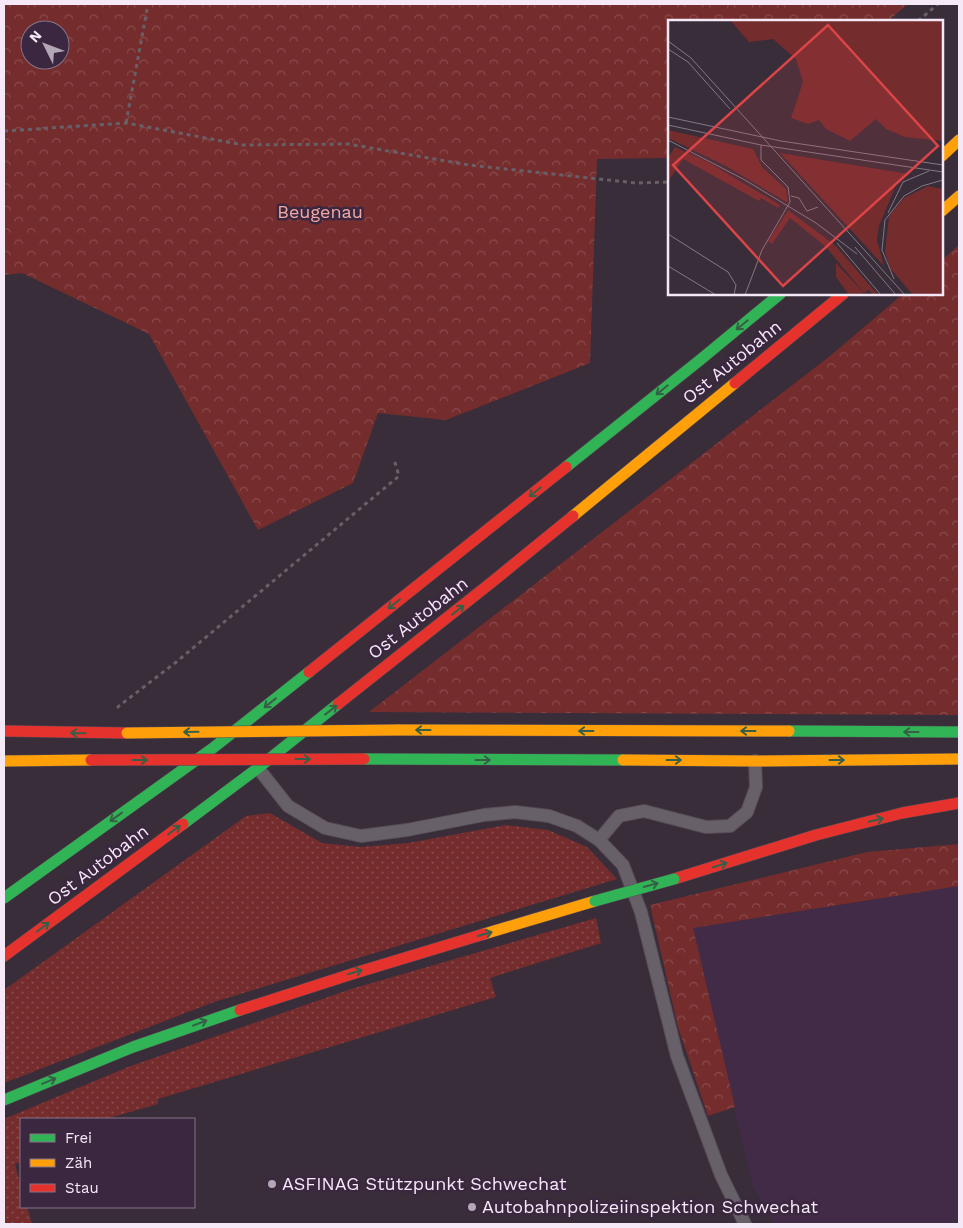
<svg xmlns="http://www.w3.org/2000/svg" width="963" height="1228" font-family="'Work Sans',sans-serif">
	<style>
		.built { fill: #422b46 }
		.grass { fill: url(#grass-dots) }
		.forest { fill: url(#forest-crowns); fill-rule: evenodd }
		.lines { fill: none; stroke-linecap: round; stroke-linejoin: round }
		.lane-casing { stroke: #564c57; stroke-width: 14 }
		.fast-casing { stroke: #564c57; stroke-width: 12 }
		.slow-casing { stroke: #564c57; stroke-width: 12 }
		.jam-casing { stroke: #564c57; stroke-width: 12 }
		.path { stroke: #686069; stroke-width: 3; stroke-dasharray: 4 4; stroke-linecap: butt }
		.lane { stroke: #686069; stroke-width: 12 }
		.fast { stroke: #30b455; stroke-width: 11 }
		.slow { stroke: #ff9f0a; stroke-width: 11 }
		.jam { stroke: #e5322d; stroke-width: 11 }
		.fast-bridge-casing { stroke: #564c57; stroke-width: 12; stroke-linecap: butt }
		.slow-bridge-casing { stroke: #564c57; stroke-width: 12; stroke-linecap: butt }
		.jam-bridge-casing { stroke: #564c57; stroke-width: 12; stroke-linecap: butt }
		.fast-bridge { stroke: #30b455; stroke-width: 11 }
		.slow-bridge { stroke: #ff9f0a; stroke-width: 11 }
		.jam-bridge { stroke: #e5322d; stroke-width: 11 }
		.oneway { stroke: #375f48 }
		.poi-dot { fill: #b3a7b5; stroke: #3b273f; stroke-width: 2 }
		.labels { text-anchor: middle; stroke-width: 5; stroke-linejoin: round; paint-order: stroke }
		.park-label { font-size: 18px; fill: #f3a9a3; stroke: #3b273f }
		.street-label { font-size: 18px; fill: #f5e9f8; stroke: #3b273f }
		.poi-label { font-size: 18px; fill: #f5e9f8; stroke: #3b273f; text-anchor: start }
		.inset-road { fill: none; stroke: #847885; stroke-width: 1 }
		.view { fill: #db4547; fill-opacity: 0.15; stroke: #db4547; stroke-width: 2.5 }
		.inset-edge { fill: none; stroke: #f5e9f8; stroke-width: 2.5 }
	</style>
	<defs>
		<pattern id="grass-dots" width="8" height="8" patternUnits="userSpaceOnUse" patternTransform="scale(1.25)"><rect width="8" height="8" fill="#752c2d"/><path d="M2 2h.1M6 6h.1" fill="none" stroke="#894b4c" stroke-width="1.8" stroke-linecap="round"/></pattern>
		<pattern id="forest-crowns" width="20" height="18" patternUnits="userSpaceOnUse" patternTransform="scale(1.25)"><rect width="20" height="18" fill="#752c2d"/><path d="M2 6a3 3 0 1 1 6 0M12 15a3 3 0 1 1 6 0" fill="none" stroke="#894b4c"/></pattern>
	</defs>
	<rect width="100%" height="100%" fill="#382d39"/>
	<!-- built -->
	<path class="built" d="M959 886V1224H775L753 1187 692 928Z"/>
	<!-- grass -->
	<path class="grass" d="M270 813 322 843 361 847 408 843 506 825 548 830 587 847 617 879 214 1002 4 1083V990L246 816Z
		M596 918 601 943 490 978 496 997 158 1099V1104L106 1119H21V1162L15 1164 21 1187V1207H27L32 1224H4V1119L128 1067 351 989Z"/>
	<!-- forest -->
	<path class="forest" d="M4 4H908L888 21H669V158L597 159 590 363 446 420 378 413 353 483 258 530 149 334 22 273 4 275ZM30 30H60V60H30Z
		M959 245V715L369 712 830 356 903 294H942V260Z
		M959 844V886L693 928 735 1107 708 1116 678 1027 650 905 867 852Z"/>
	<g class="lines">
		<!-- lane casing -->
		<g class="lane-casing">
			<path id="lane" d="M258 768 288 806 325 828 361 836 407 830 484 815 515 812 549 816 577 826 599 840 623 865 641 912 677 1056 721 1175 745 1224
				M599 840 619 816 644 811 706 827 730 826 747 812 756 787 755 761"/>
		</g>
		<!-- fast casing -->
		<g class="fast-casing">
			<path id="fast" d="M566 467 700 360 780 294
				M789 731 959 732
				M364 759 623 760
				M183 824 258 768 338 704
				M4 898 213 748 309 672
				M4 1100 133 1047 240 1010"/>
		</g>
		<!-- slow casing -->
		<g class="slow-casing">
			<path id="slow" d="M942 156 959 140
				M942 211 959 196
				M573 516 735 383
				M398 730 789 731
				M623 760 755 761 959 759
				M4 761 91 760
				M484 934 595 901"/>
		</g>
		<!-- jam casing -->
		<g class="jam-casing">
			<path id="jam" d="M735 383 843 294
				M309 672 566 467
				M338 704 492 582 573 516
				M4 731 127 733
				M674 879 816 835 902 813 959 803
				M4 956 183 824
				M240 1010 355 973 484 934"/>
		</g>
		<!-- path -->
		<path class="path" d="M918 21 938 4
			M126 123 148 4
			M4 131 126 123 243 145 348 144 469 165 636 183 669 182
			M117 708 119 706 175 663 399 476 394 459"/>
		<!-- lane -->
		<use href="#lane" class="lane"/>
		<!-- fast -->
		<use href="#fast" class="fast"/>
		<!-- slow -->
		<use href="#slow" class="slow"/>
		<!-- jam -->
		<use href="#jam" class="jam"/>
		<!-- fast-bridge casing -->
		<g class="fast-bridge-casing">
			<path id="fast-bridge" d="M595 901 674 879"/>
		</g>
		<!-- slow-bridge casing -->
		<g class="slow-bridge-casing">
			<path id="slow-bridge" d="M127 733 398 730"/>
		</g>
		<!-- jam-bridge casing -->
		<g class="jam-bridge-casing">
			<path id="jam-bridge" d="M91 760 364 759"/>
		</g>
		<!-- fast-bridge -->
		<use href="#fast-bridge" class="fast-bridge"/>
		<!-- slow-bridge -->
		<use href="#slow-bridge" class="slow-bridge"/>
		<!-- jam-bridge -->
		<use href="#jam-bridge" class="jam-bridge"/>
	</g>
	<!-- one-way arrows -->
	<defs><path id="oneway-shaft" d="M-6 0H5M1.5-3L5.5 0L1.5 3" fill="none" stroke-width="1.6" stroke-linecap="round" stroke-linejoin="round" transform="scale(1.25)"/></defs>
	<g class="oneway">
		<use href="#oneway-shaft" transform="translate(742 325) rotate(141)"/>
		<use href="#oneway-shaft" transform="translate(662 390) rotate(141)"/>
		<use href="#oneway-shaft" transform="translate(535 492) rotate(141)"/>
		<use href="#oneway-shaft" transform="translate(394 604) rotate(141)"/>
		<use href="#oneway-shaft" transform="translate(458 610) rotate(-38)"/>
		<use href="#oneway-shaft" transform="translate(270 703) rotate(142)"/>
		<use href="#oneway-shaft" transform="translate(331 710) rotate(-38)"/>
		<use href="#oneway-shaft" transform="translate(423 730) rotate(-180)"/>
		<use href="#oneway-shaft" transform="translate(586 731) rotate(-180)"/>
		<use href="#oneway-shaft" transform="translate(748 731) rotate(-180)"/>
		<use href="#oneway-shaft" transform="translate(191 732) rotate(179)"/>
		<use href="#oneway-shaft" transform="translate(911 732) rotate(-180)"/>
		<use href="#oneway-shaft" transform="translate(78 733) rotate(-179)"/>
		<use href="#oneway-shaft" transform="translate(303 759)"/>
		<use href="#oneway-shaft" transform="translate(140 760)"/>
		<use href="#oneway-shaft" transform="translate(483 760)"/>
		<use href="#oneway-shaft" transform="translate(674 760)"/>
		<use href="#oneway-shaft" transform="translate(837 760)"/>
		<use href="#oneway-shaft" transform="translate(116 817) rotate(144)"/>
		<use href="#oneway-shaft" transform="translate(876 820) rotate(-14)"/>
		<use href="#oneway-shaft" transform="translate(174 830) rotate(-37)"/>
		<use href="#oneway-shaft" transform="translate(720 865) rotate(-17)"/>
		<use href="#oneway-shaft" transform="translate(651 885) rotate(-16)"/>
		<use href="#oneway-shaft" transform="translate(43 927) rotate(-37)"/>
		<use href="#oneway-shaft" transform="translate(485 934) rotate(-16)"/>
		<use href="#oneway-shaft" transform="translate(355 972) rotate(-17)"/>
		<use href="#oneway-shaft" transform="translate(200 1023) rotate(-21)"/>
		<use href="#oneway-shaft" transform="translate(49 1081) rotate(-22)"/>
	</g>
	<!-- markers -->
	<g class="poi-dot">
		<circle cx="272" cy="1184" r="5"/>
		<circle cx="472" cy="1207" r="5"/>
	</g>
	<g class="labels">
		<!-- park labels -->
		<g class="park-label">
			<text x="320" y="218">Beugenau</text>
		</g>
		<!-- street labels -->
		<g class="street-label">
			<text transform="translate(732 362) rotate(-39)" y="6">Ost Autobahn</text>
			<text transform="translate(418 618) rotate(-38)" y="6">Ost Autobahn</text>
			<text transform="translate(98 865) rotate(-37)" y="6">Ost Autobahn</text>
		</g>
		<!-- poi labels -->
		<g class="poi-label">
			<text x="282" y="1190">ASFINAG Stützpunkt Schwechat</text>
			<text x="482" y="1213">Autobahnpolizeiinspektion Schwechat</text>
		</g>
	</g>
	<!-- overview -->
	<g transform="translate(668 20)">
		<rect width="275" height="275" fill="#382d39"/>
		<path d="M0 110 85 129 94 147 118 169 120 183 58 146 0 118ZM7 127 40 142 112 185 110 188 93 178 91 181 15 139 0 162V138ZM168 243 196 273 181 275 168 257Z" fill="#752c2d"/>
		<path d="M62 0H275V121L237 117 218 109 208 99 182 121 158 109 151 100 140 104 123 98 135 62 128 39 105 19 81 22ZM112 133 241 154 229 163 211 206 209 220 216 246ZM260 166 275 169V275H245L222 248 217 232 221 196 236 178ZM120 190 168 226 210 275H205L201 270 196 273 158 227 122 198 104 224 100 221Z" fill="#752c2d"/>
		<path class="inset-road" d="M0 21 23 38 237 275M0 29 20 42 62 89M0 97 113 121 275 145M0 105 93 125 275 152M0 120 77 160 148 203 189 234M123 176 131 178 139 191 150 187M220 193 235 162 261 151M0 214 60 252 68 265 66 275M169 223 213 275M187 227 228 275M0 246 48 275M226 259 214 230 217 200 236 176 254 166 275 160M77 275 94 230 122 182 120 167 93 140V125"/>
		<path class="view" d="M160 5 270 126 115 266 5 145Z"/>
		<rect width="275" height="275" class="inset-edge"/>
	</g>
	<!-- border -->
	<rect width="963" height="1228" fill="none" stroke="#f5e9f8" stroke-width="10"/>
	<!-- legend -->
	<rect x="20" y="1118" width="175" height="90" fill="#3b273f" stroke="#857589"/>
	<rect x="30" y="1134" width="25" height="8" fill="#30b455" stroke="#857589"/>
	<text x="65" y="1143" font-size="15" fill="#f5e9f8">Frei</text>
	<rect x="30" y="1159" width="25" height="8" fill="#ff9f0a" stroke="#857589"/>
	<text x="65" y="1168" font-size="15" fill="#f5e9f8">Zäh</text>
	<rect x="30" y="1184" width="25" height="8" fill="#e5322d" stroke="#857589"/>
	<text x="65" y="1193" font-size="15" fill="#f5e9f8">Stau</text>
	<!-- north arrow -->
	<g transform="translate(45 45) rotate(312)"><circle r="24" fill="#3b273f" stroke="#857589"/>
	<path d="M0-4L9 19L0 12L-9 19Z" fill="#b3a7b5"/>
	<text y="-8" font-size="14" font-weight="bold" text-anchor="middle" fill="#f5e9f8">N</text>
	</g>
</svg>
